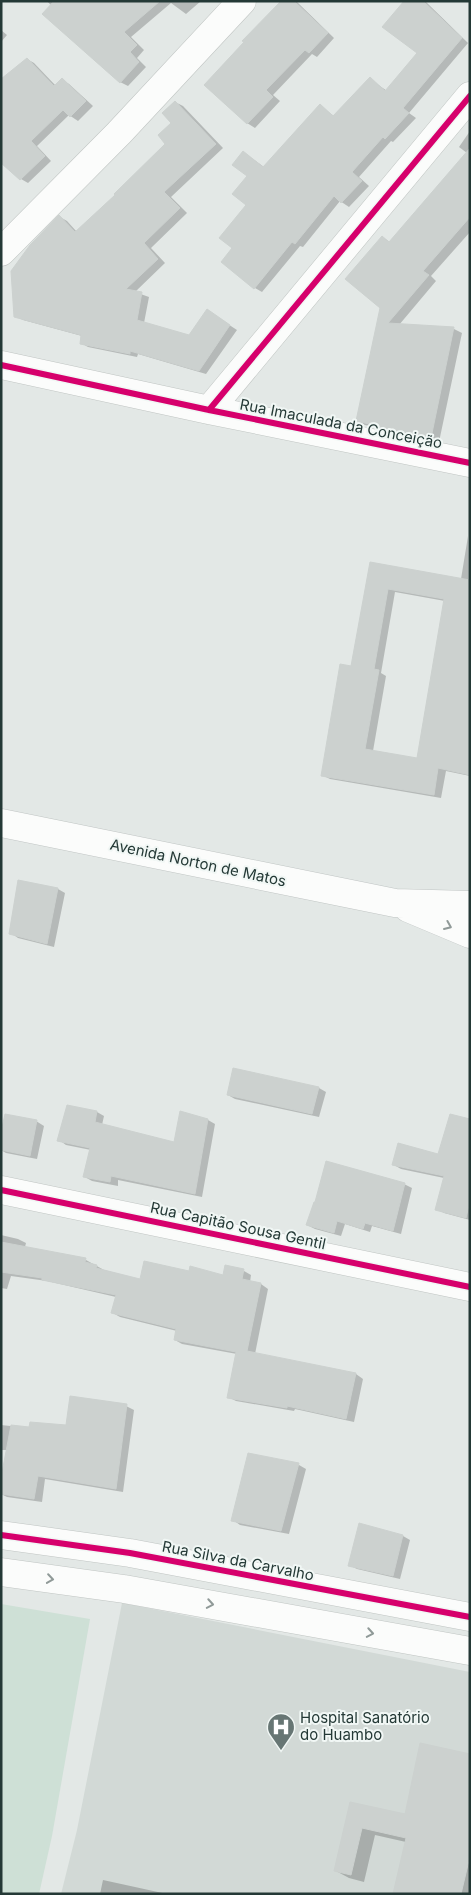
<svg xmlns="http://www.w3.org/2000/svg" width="471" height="1895" font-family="Inter,sans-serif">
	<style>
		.built { fill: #d2d9d6 }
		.green { fill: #cee0d6 }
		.shadow { fill: #0003; fill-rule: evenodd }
		.building { fill: #ccd1cf; stroke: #ccd1cf; fill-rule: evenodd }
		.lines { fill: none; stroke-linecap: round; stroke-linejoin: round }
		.minor-casing { stroke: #c0c5c3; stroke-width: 29 }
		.tertiary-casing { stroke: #c0c5c3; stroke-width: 29 }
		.secondary-casing { stroke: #c0c5c4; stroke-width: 29 }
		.minor { stroke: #fbfcfb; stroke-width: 28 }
		.tertiary { stroke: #fbfcfb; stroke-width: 28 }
		.secondary { stroke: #fbfcfb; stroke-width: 28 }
		.cycleway-casing { stroke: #f1f7f5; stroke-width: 9 }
		.cycleway { stroke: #d6006c; stroke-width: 6 }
		.oneway { stroke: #909a98 }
		.labels { text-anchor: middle; stroke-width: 4; stroke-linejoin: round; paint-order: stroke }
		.street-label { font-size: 15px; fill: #243936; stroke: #f1f7f5 }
		.poi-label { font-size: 15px; fill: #243936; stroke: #f1f7f5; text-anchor: start }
	</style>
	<rect width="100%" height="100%" fill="#e3e8e6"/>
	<!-- built -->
	<path class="built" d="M122 1603 470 1672V1894H61L77 1830Z"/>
	<!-- green -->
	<path class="green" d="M1 1604 90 1619 52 1836 39 1894H1Z"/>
	<!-- shadow -->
	<path class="shadow" d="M47 1H201L186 14 171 3 131 37 144 50 137 58 146 67 128 86 120 82Z
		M283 1H296L334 38 317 57 312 54 273 95 280 101 255 128 247 123Z
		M406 1H425L468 43 409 113 416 118 393 142 391 141 359 177 369 186 349 207 340 201 303 247 300 246 262 292 255 288 233 248 248 205V176L243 152 264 167 320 106 334 116 370 79 387 91 418 53Z
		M1 30 7 35 1 42Z
		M27 59 34 63 56 86 62 80 69 84 93 106 78 121 69 115 37 146 51 161 28 183 21 179Z
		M175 102 183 106 223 148 171 197 187 213 151 248 165 263 135 292 149 297 144 323 190 336 214 315 237 330 206 374 138 354 137 357 88 347 81 343 82 336 23 320 15 316 60 217 67 221 77 232 117 195 167 144 173 123Z
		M470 131V232L431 276 436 281 399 325 454 329 462 333 439 442 365 425 357 421 382 308V237L390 242 467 153 459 147Z
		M468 536 470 776 446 771 441 798 330 779 322 775 352 667 371 564 461 579ZM395 592 445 601 418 759 373 751 386 676 381 673Z
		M19 882 58 889 65 893 54 947 18 938 11 933Z
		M319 1088 326 1092 319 1117 235 1099 228 1095Z
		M68 1107 97 1112 104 1116 102 1125 175 1143 181 1113 208 1120 215 1124 202 1197 118 1180V1186L92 1181 85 1177 91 1150 66 1145 59 1140Z
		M36 1121 44 1126 37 1159 6 1153 1 1150V1138Z
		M470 1121V1220L444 1213 437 1209 444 1178 401 1169 394 1165 439 1156Z
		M404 1184 412 1188 401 1234 372 1226 370 1232 345 1224 341 1236 315 1229 307 1225Z
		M1 1235 18 1239 26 1243 25 1247 86 1260 104 1270 141 1280 190 1273 224 1277 226 1267 244 1271 251 1275 250 1282 261 1284 268 1289 255 1354 356 1374 363 1379 354 1422 295 1409 294 1411 236 1401 228 1397 237 1354 182 1344 175 1340 177 1331 120 1317 113 1313 116 1297 47 1281 11 1276 7 1289 1 1288Z
		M126 1406 134 1410 123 1492 45 1479 42 1502 7 1497 1 1494 8 1450H1V1425L29 1428 67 1426Z
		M249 1454 299 1465 306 1469 289 1534 240 1525 233 1520Z
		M403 1536 410 1540 400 1579 357 1569 349 1565Z
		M470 1755V1894H395L406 1842 375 1835 364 1882 349 1878 336 1871 351 1803 405 1815Z
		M103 1880 167 1894H100Z"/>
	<!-- building -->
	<path class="building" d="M54 1H160L124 32 137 45 130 52 139 62 120 83 42 14Z
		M281 1H294L328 33 309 53 305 50 266 90 273 97 247 124 204 85 244 42 242 41Z
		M404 1H423L462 38 403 108 409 113 385 139 383 137 352 172 362 181 341 203 334 196 295 244 292 242 254 289 221 262 232 248 219 238 246 205 232 194 247 176 232 165 243 151 263 167 320 104 333 116 370 77 385 91 417 53 382 27Z
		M27 58 54 86 62 78 86 101 70 117 63 110 31 141 45 156 20 180 1 163V79Z
		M175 101 216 144 164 192 180 208 144 243 158 259 126 289 142 292 137 320 189 335 207 309 230 325 199 371 130 351V354L80 344 81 335 14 317 11 271 30 245 59 215 75 232 115 195 114 194 165 144 158 135 171 123 162 113Z
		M470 148V217L423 271 429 275 388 323 454 327 431 438 356 421 380 308 345 279 382 236 389 242Z
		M370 562 470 580V775L438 768 434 795 321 776 340 664 351 666ZM388 589 444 599 417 758 365 749 379 670 374 669Z
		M18 880 58 888 47 944 9 934Z
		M233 1068 319 1087 312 1114 227 1095Z
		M67 1105 97 1111 95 1122 174 1142 180 1111 208 1119 195 1194 111 1176 110 1182 83 1177 90 1148 57 1141Z
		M5 1114 37 1120 30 1156 1 1150V1132Z
		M450 1114 470 1119V1201L466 1218 435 1210 444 1176 392 1165 398 1143 438 1154Z
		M326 1161 405 1183 393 1231 365 1223 363 1229 337 1221 334 1233 306 1225 314 1202H315Z
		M1 1242 86 1258 85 1262 97 1265 96 1268 140 1279 144 1261 189 1271 190 1266 223 1275 225 1265 244 1269 242 1279 261 1283 247 1351 356 1373 346 1419 287 1406V1408L227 1398 236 1352 174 1340 176 1329 111 1313 116 1295 42 1280V1278L1 1272Z
		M70 1396 127 1404 116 1489 38 1476 34 1499 1 1494V1478L11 1425 29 1427 30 1422 66 1425Z
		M248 1453 299 1463 281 1531 231 1521Z
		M359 1523 403 1535 393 1576 348 1566Z
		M420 1743 470 1754V1856L461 1894H393L406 1838 362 1828 351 1875 334 1871 350 1802 405 1814Z"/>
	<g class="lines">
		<!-- minor casing -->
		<g class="minor-casing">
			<path id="minor" d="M1 252 119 133 242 1
				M1 365 209 410 470 463
				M209 410 470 96
				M1 1190 470 1287"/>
		</g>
		<!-- tertiary casing -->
		<g class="tertiary-casing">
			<path id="tertiary" d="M1 1535 130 1553 470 1617
				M1 1572 124 1589 470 1651"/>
		</g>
		<!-- secondary casing -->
		<g class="secondary-casing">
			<path id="secondary" d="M1 823 395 903 470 905
				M408 908 470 934"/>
		</g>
		<!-- minor -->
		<use href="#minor" class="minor"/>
		<!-- tertiary -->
		<use href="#tertiary" class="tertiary"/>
		<!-- secondary -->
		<use href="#secondary" class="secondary"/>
		<!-- cycleway casing -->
		<g class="cycleway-casing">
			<path id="cycleway" d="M1 365 209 410 470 463
				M209 410 470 96
				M1 1190 470 1287
				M1 1535 130 1553 470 1617"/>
		</g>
		<!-- cycleway -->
		<use href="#cycleway" class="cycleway"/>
	</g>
	<!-- one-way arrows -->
	<defs><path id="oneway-chevron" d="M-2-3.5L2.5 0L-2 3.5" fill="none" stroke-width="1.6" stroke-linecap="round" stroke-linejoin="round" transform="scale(1.25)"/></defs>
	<g class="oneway">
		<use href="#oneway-chevron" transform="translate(448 926) rotate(23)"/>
		<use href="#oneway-chevron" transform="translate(50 1579) rotate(8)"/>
		<use href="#oneway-chevron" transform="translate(210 1604) rotate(10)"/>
		<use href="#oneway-chevron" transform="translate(370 1633) rotate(10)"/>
	</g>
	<!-- icons -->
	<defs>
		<g id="hospital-pin" transform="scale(1.4375)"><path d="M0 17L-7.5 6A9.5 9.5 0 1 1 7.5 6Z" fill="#677674" stroke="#f1f7f5"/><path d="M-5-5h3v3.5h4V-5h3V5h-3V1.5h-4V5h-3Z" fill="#fff"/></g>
	</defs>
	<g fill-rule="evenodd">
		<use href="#hospital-pin" x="281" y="1727"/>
	</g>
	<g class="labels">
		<!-- street labels -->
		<g class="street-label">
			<text transform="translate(341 424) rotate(11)" y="5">Rua Imaculada da Conceição</text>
			<text transform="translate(198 863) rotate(12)" y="5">Avenida Norton de Matos</text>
			<text transform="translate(238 1226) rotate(12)" y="5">Rua Capitão Sousa Gentil</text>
			<text transform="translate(238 1561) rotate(11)" y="5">Rua Silva da Carvalho</text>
		</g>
		<!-- poi labels -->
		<g class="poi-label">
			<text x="300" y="1723">Hospital Sanatório<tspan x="300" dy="17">do Huambo</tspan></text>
		</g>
	</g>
	<!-- border -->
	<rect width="471" height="1895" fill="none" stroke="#243936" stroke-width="5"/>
</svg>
